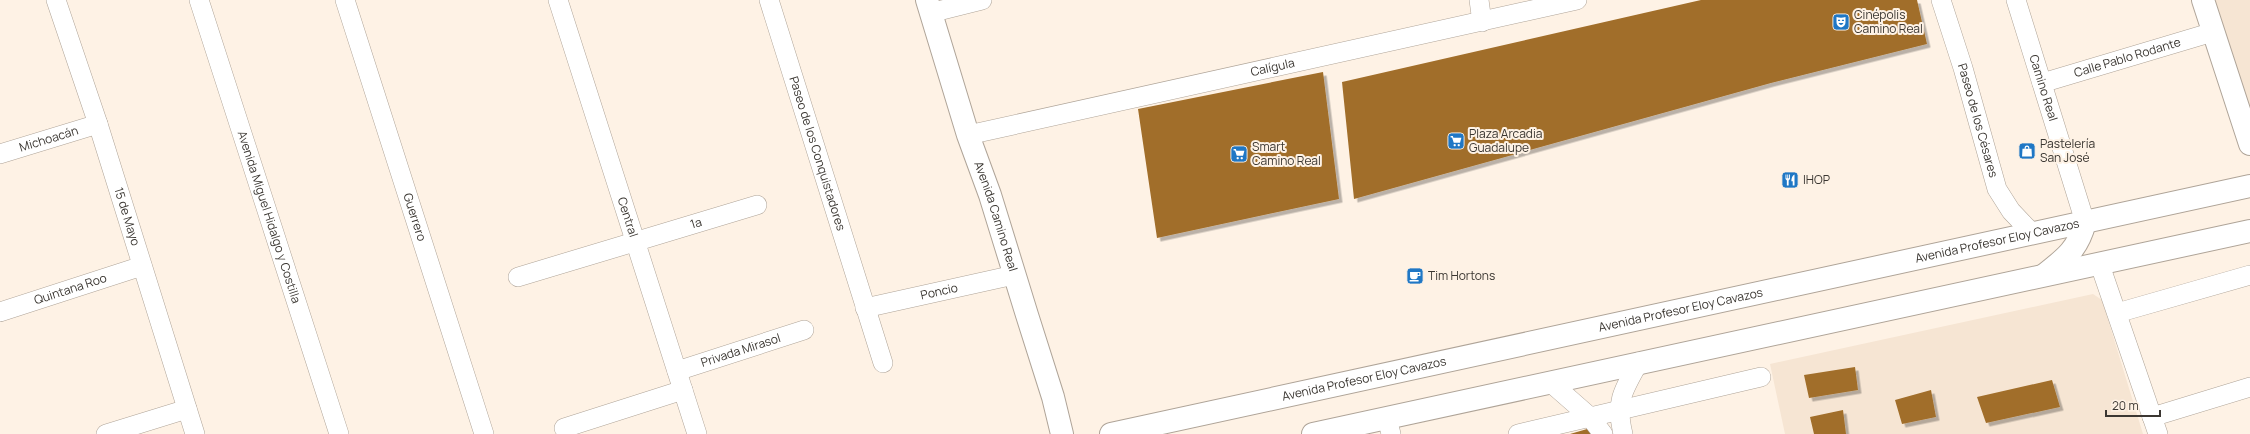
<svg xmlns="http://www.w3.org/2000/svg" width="2250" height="434" font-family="Manrope,sans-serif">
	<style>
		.built { fill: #f6e5d3 }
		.building { fill: #a16e2a; filter: url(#shadow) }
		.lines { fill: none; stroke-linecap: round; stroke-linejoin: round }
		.street-casing { stroke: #afa498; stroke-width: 20 }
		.secondary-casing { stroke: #afa498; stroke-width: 24 }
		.street { stroke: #fff; stroke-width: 19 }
		.secondary { stroke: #fff; stroke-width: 22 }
		.labels { text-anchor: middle; stroke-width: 4; stroke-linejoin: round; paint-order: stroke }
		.poi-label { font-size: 12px; fill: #3b3732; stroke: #fef2e5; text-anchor: start }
		.street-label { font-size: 12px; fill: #3b3732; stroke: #fef2e5 }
	</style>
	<defs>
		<filter id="shadow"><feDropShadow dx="3.5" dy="3.5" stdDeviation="0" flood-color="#0004"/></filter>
	</defs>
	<rect width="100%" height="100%" fill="#fef2e5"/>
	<!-- built -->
	<path class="built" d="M2212 0H2250V129Z
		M2093 294 2102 300 2143 434H1785L1770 364Z"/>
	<!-- building -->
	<path class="building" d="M1701 0H1917L1927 44 1771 83 1354 199 1342 82Z
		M1323 72 1339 199 1157 238 1138 109Z
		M1855 367 1858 390 1809 398 1804 375Z
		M2052 380 2060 407 1986 423 1977 397Z
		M1931 390 1936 417 1902 424 1895 400Z
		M1843 410 1846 434H1814L1810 417Z
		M1594 427 1596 434H1570Z"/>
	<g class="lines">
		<!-- street casing -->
		<g class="street-casing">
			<g id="street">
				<path id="s1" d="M56 0 98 124 195 434"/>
				<path id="s2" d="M199 0 339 434"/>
				<path id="s3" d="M345 0 484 434"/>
				<path id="s4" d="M558 0 697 434"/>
				<path id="s5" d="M769 0 883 363"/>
				<path d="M1479 0 1482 22"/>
				<path id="s6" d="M1941 0 1963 68 1997 189 2011 211 2031 232"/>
				<path id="s7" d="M2016 0 2085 222"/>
				<path d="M930 13 982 0"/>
				<path id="s8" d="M2042 83 2213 32"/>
				<path id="s9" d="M968 135 1577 0"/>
				<path id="s10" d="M0 154 98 124"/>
				<path d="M2100 265 2158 434"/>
				<path id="s11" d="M518 277 757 205"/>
				<path id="s12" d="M865 308 1014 275"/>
				<path id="s13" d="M0 312 142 266"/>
				<path d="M2117 313 2250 275"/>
				<path id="s14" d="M677 371 804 330"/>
				<path d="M1550 382 1590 417 1603 434"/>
				<path d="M2152 417 2250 387"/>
				<path d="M1387 418 1391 434"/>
				<path d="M564 428 683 390"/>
				<path d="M106 434 187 409"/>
				<path d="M1518 434 1761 377"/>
				<path d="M1623 434C1615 402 1623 390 1639 362"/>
			</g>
		</g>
		<!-- secondary casing -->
		<g class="secondary-casing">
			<g id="secondary">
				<path id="s15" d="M927 0 968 135 990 195 1027 315 1053 397 1062 434"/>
				<path d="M2203 0 2250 144"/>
				<path d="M2044 275C2066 258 2078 249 2085 222"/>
				<path id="s16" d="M1111 434 2250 186"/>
				<path d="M1313 434 2250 231"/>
			</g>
		</g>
		<!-- street -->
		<use href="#street" class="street"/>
		<!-- secondary -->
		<use href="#secondary" class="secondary"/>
	</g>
	<!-- icons -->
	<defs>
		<g id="theatre-square" transform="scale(0.9)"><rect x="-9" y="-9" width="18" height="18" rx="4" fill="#1f77c5" stroke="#fef2e5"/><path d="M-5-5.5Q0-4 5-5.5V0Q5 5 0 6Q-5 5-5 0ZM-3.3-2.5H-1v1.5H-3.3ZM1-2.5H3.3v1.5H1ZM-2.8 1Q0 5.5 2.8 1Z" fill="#fff"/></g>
		<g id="supermarket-square" transform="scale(0.9)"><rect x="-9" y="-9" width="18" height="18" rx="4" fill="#1f77c5" stroke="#fef2e5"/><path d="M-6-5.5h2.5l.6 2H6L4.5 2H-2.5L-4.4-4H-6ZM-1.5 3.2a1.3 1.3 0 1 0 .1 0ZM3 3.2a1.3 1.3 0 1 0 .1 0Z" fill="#fff"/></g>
		<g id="shop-square" transform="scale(0.9)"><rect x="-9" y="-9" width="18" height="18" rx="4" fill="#1f77c5" stroke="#fef2e5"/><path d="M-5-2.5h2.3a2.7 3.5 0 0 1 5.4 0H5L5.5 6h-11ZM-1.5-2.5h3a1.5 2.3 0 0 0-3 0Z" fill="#fff"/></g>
		<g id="restaurant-square" transform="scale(0.9)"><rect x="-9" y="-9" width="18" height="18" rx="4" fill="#1f77c5" stroke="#fef2e5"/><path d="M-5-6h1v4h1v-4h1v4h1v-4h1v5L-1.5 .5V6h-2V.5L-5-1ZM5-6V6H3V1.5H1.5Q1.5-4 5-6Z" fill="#fff"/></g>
		<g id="cafe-square" transform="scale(0.9)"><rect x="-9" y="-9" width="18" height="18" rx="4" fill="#1f77c5" stroke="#fef2e5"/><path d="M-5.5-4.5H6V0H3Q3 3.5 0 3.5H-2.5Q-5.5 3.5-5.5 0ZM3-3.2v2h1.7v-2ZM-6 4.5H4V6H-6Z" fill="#fff"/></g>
	</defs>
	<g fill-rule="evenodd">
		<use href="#theatre-square" x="1841" y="22"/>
		<use href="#supermarket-square" x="1456" y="141"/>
		<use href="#shop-square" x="2027" y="151"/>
		<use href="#supermarket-square" x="1239" y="154"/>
		<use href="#restaurant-square" x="1790" y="180"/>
		<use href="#cafe-square" x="1415" y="276"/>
	</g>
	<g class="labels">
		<!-- poi labels -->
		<g class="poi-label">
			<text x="1854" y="19">Cinépolis<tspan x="1854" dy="14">Camino Real</tspan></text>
			<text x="1469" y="138">Plaza Arcadia<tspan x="1469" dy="14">Guadalupe</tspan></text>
			<text x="2040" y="148">Pastelería<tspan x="2040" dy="14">San José</tspan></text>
			<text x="1252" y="151">Smart<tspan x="1252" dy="14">Camino Real</tspan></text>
			<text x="1803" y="184">IHOP</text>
			<text x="1428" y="280">Tim Hortons</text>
		</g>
		<!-- street labels -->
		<g class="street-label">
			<text dy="4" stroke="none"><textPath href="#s8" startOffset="89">Calle Pablo Rodante</textPath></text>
			<text dy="4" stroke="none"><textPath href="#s9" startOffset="312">Calígula</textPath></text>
			<text dy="4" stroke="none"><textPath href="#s7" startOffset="92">Camino Real</textPath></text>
			<text dy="4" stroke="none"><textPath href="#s6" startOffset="126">Paseo de los Césares</textPath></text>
			<text dy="4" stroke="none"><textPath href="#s10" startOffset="51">Michoacán</textPath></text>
			<text dy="4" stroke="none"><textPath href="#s5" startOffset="161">Paseo de los Conquistadores</textPath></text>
			<text dy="4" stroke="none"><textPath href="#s1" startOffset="228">15 de Mayo</textPath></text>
			<text dy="4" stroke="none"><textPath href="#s2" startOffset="228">Avenida Miguel Hidalgo y Costilla</textPath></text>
			<text dy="4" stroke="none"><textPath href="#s3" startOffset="228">Guerrero</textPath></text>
			<text dy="4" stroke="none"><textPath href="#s4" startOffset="228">Central</textPath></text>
			<text dy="4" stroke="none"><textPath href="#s15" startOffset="227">Avenida Camino Real</textPath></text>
			<text dy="4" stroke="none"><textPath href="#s11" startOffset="186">1a</textPath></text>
			<text dy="4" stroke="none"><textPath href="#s16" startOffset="907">Avenida Profesor Eloy Cavazos</textPath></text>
			<text dy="4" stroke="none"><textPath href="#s13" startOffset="74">Quintana Roo</textPath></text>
			<text dy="4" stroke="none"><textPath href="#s12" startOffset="76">Poncio</textPath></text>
			<text dy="4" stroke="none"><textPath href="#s16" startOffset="583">Avenida Profesor Eloy Cavazos</textPath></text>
			<text dy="4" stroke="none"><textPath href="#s14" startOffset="67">Privada Mirasol</textPath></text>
			<text dy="4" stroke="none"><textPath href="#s16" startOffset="259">Avenida Profesor Eloy Cavazos</textPath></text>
		</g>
	</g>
	<!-- scale -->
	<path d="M2106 410v6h54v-6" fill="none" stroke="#3b3732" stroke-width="2"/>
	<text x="2112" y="410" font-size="12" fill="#3b3732" stroke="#fef2e5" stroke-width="3" paint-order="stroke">20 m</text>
</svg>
